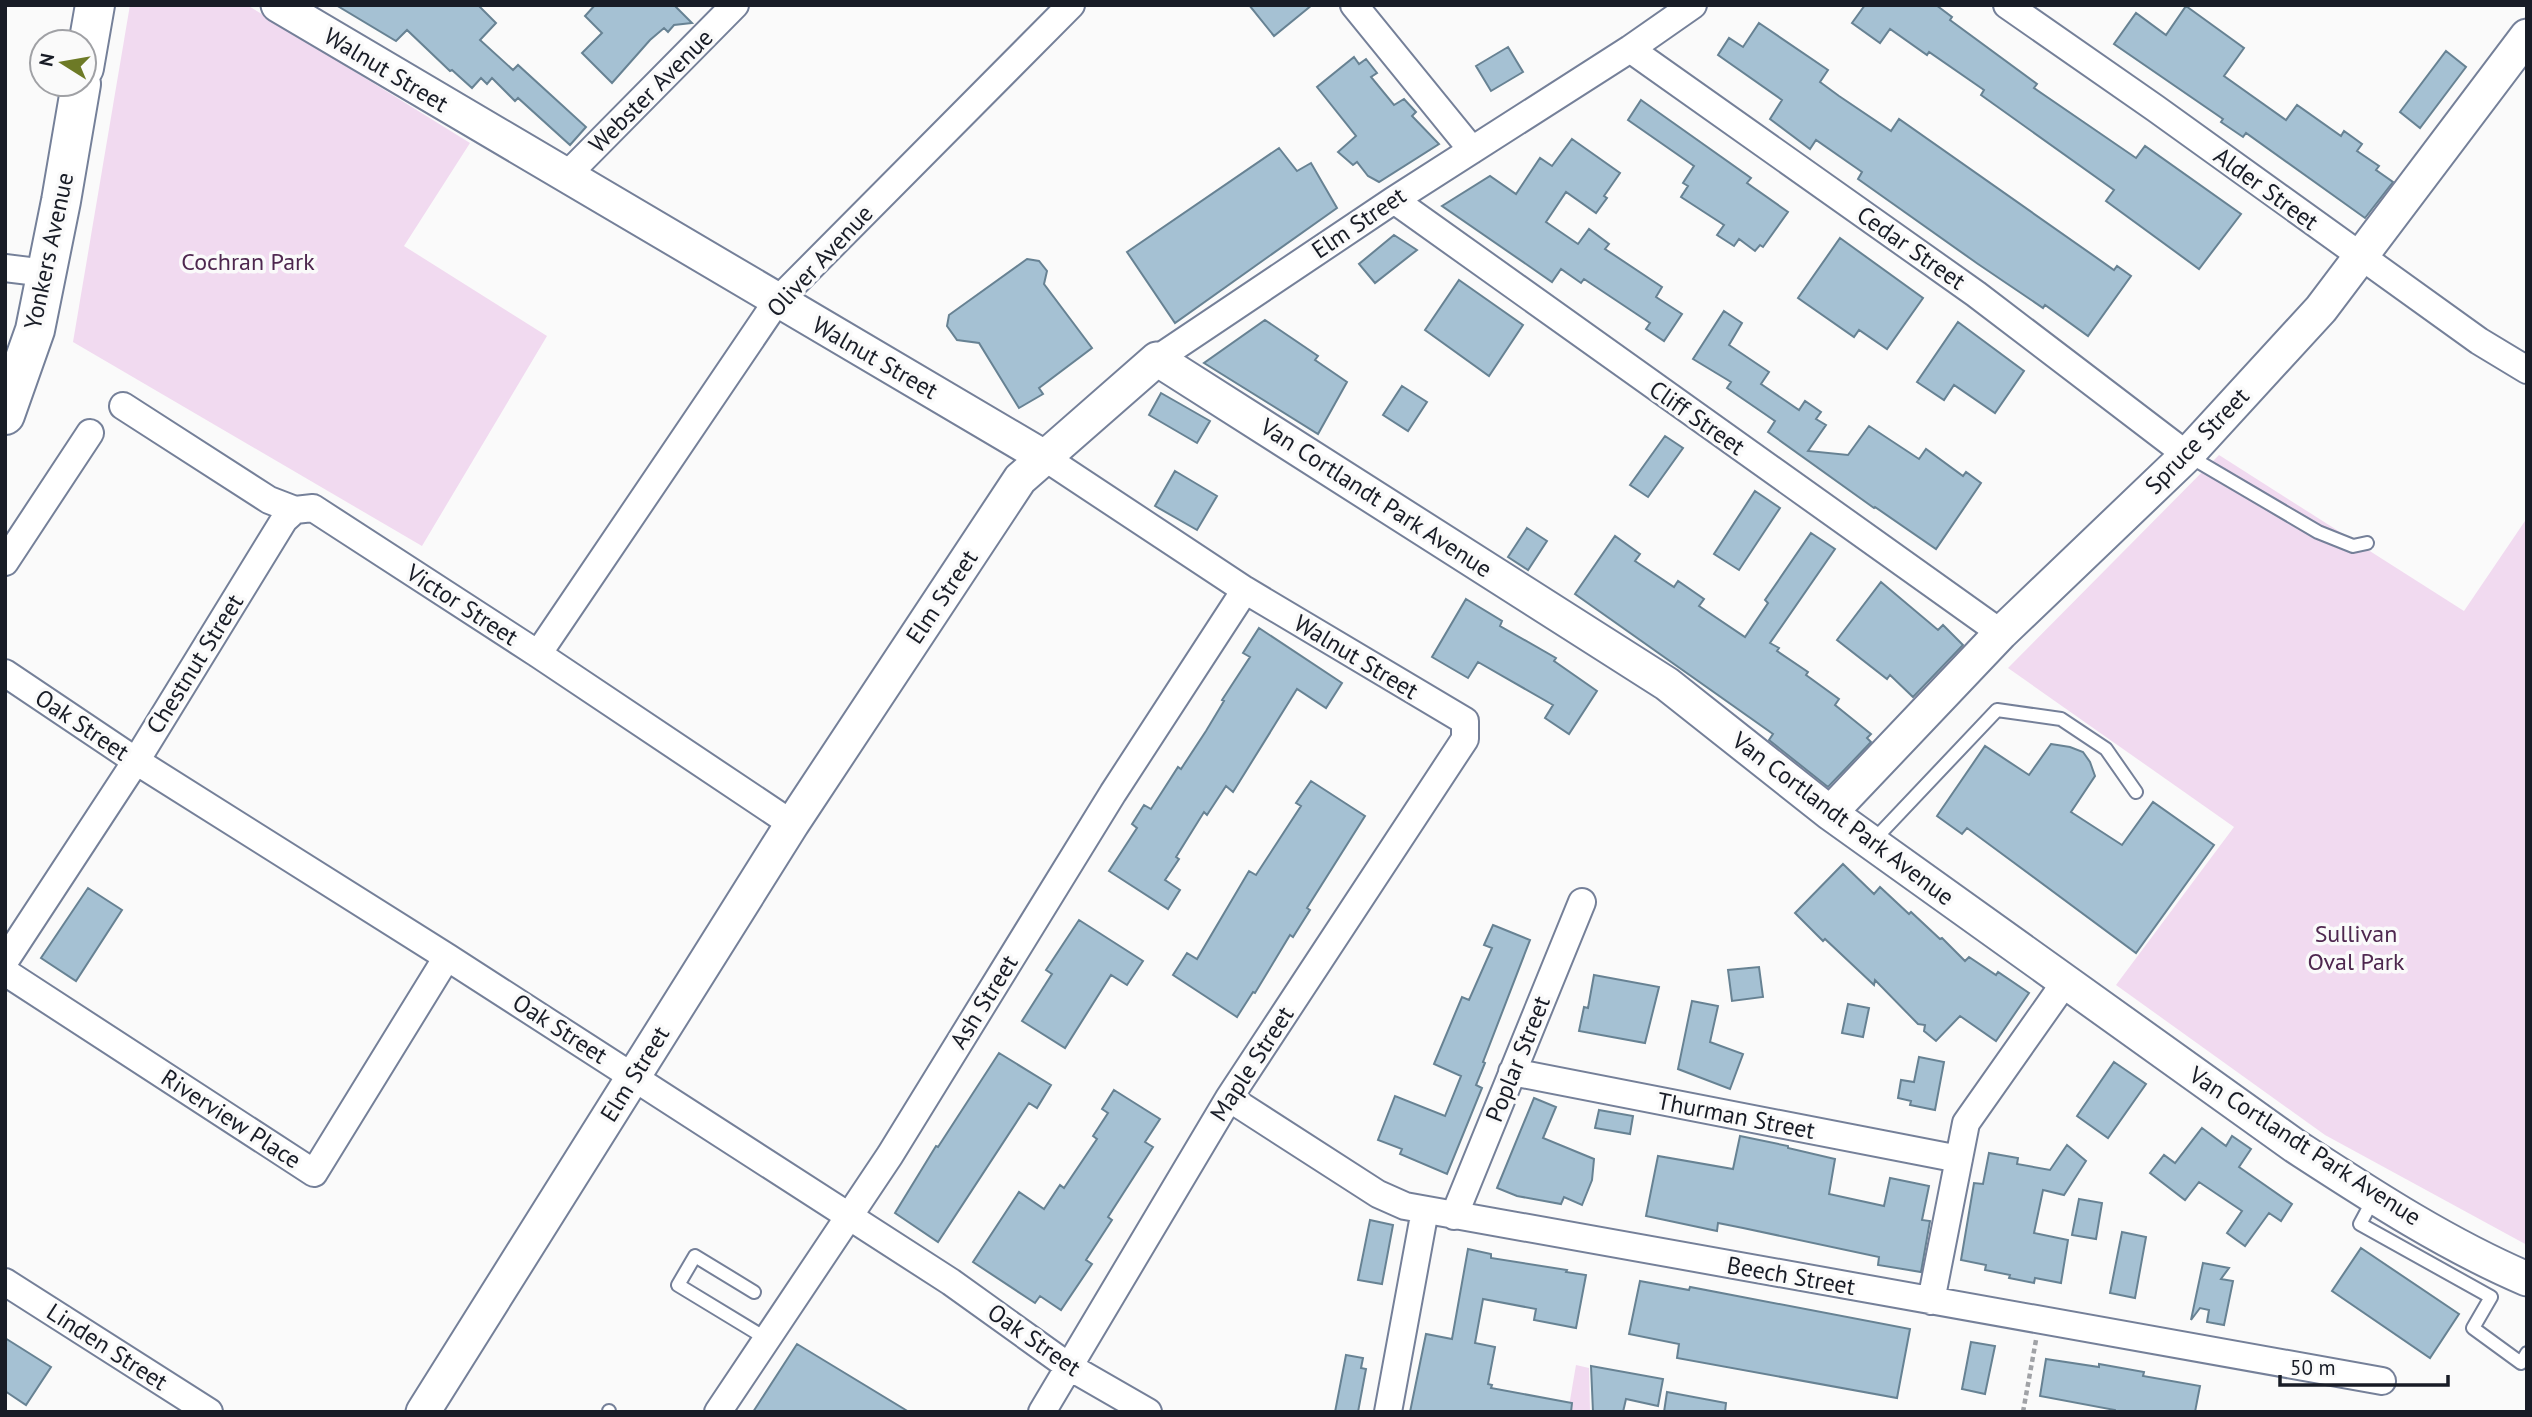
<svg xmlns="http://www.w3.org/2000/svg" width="2532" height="1417" font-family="'PT Sans',sans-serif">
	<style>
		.green { fill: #f1daf0 }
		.building { fill: #a5c1d3; stroke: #678293; stroke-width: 2 }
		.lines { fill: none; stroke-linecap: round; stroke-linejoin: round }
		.service-casing { stroke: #758099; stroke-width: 16 }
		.minor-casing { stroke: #758099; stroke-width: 30 }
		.tertiary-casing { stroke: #758099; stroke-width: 37 }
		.primary-casing { stroke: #758099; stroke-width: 42 }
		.path { stroke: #a0a2a6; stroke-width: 4.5; stroke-dasharray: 5 3.5; stroke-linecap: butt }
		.service { stroke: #fff; stroke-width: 12 }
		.minor { stroke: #fff; stroke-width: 26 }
		.tertiary { stroke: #fff; stroke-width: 33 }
		.primary { stroke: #fff; stroke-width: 38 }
		.labels { text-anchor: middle; stroke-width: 7; stroke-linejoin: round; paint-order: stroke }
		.street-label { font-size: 24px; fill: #181c26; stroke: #fafafa }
		.park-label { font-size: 24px; fill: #4e274f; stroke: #fafafa }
	</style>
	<rect width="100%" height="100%" fill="#fafafa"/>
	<!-- green -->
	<path class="green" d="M130 5H247L470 143 404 246 547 336 422 546 73 342Z
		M2219 455 2464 611 2527 518V1245L2325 1135 2116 985 2234 827 2008 668Z
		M1576 1365 1589 1368 1590 1412H1568Z"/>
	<!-- building -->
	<path class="building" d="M336 5H478L496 23 480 40 513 70 518 65 586 127 570 145 518 98 515 101 492 78 487 84 481 78 472 88 452 70 450 71 407 30 396 41Z
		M595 5H674L692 23 674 25 668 32 664 28 650 40 612 83 582 53 602 33 585 16Z
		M1249 5H1312L1274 36Z
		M1865 5H1936L1952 17 1950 20 2037 84 2034 88 2136 158 2145 146 2241 214 2199 269 2106 201 2114 190 1981 95 1984 90 1929 52 1927 55 1890 29 1880 43 1852 23Z
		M2186 6 2244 48 2224 76 2286 120 2297 105 2341 136 2344 131 2362 144 2357 151 2379 166 2376 170 2393 182 2365 218 2246 133 2243 137 2221 122 2223 119 2114 44 2136 13 2166 35Z
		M1759 23 1828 70 1820 82 1839 96 1891 131 1899 119 2114 270 2117 266 2131 276 2088 336 2045 305 2043 308 1978 264 1858 179 1862 172 1816 140 1810 149 1770 119 1782 100 1718 55 1729 38 1743 47Z
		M1508 47 1523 72 1491 91 1476 66Z
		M2446 51 2466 67 2420 128 2400 112Z
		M1354 57 1359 64 1366 59 1377 73 1371 77 1394 105 1404 99 1416 112 1412 116 1439 144 1379 182 1368 176 1357 162 1353 165 1338 152 1356 136 1317 87Z
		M1641 100 1751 178 1747 183 1788 212 1763 247 1760 245 1755 251 1739 239 1734 246 1717 235 1724 225 1681 197 1688 186 1683 183 1694 166 1628 120Z
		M1572 139 1620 173 1604 196 1607 198 1596 213 1566 192 1546 222 1578 244 1589 229 1609 244 1605 249 1662 287 1656 297 1682 314 1664 341 1646 329 1650 323 1584 279 1581 283 1561 269 1552 282 1442 206 1490 176 1516 194 1540 158 1552 166Z
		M1279 148 1297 171 1311 163 1337 208 1175 323 1127 252Z
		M1394 235 1417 250 1375 283 1359 264Z
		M1840 238 1923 298 1887 349 1859 330 1854 337 1798 298Z
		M1027 259 1039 261 1047 271 1044 284 1092 348 1039 388 1043 394 1019 408 979 343 957 340 947 326 949 315Z
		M1459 280 1523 325 1489 376 1425 330Z
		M1724 311 1742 323 1729 345 1769 372 1761 384 1799 410 1805 401 1821 412 1816 419 1826 425 1808 451 1848 455 1869 426 1919 459 1926 449 1963 476 1966 472 1981 483 1936 549 1875 507 1874 508 1768 432 1775 421 1727 388 1731 382 1693 359Z
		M1265 320 1318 356 1315 360 1347 382 1318 434 1204 363Z
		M1958 322 2024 371 1995 413 1954 385 1944 400 1917 382Z
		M1402 386 1427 402 1408 431 1383 415Z
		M1161 393 1210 421 1197 443 1149 415Z
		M1665 436 1683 448 1648 497 1630 485Z
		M1175 471 1217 496 1197 530 1155 506Z
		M1755 491 1780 508 1739 570 1714 554Z
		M1527 528 1547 541 1528 570 1508 557Z
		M1811 533 1835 549 1770 643 1779 648 1777 651 1808 672 1806 675 1839 699 1835 705 1871 734 1867 738 1871 742 1828 787 1769 740 1773 734 1575 594 1615 536 1640 554 1635 561 1674 587 1678 581 1704 599 1699 606 1745 637 1768 603 1765 600Z
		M1881 582 1938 630 1943 625 1963 645 1913 697 1890 675 1887 679 1837 640Z
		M1466 599 1502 621 1500 626 1556 658 1554 661 1597 691 1569 734 1545 718 1553 705 1478 662 1468 678 1432 657Z
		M1259 628 1342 683 1326 708 1297 689 1233 792 1226 786 1207 815 1204 812 1176 857 1179 859 1165 880 1180 890 1168 909 1109 871 1137 828 1132 824 1144 805 1151 809 1178 767 1181 769 1206 731 1224 701 1222 700 1250 657 1243 653Z
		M2051 744 2070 747 2083 752 2090 762 2095 776 2071 812 2122 845 2153 802 2214 845 2136 953 1967 828 1962 834 1937 816 1985 746 2029 775Z
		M1311 781 1365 816 1307 908 1310 910 1293 937 1290 935 1255 993 1253 992 1237 1017 1173 975 1187 953 1197 959 1249 871 1256 875 1301 806 1296 803Z
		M1843 864 1874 894 1880 887 1909 914 1911 912 1940 939 1942 938 1965 961 1969 957 1996 975 1998 972 2029 993 1996 1041 1960 1016 1936 1041 1924 1031 1925 1025 1918 1024 1875 980 1874 985 1825 939 1823 941 1795 913Z
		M88 888 122 910 76 981 41 958Z
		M1079 920 1143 961 1127 985 1111 975 1065 1048 1022 1021 1052 974 1046 970Z
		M1493 925 1530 940 1483 1062 1485 1063 1476 1085 1482 1088 1447 1174 1400 1154 1402 1149 1378 1140 1395 1096 1445 1116 1461 1076 1434 1064 1462 997 1469 1000 1492 948 1484 945Z
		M1759 967 1763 997 1732 1001 1728 970Z
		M1594 975 1659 987 1645 1043 1579 1031 1584 1007 1588 1008Z
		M1692 1001 1718 1006 1710 1042 1743 1054 1730 1089 1678 1069Z
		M1848 1004 1869 1008 1863 1037 1842 1033Z
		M999 1053 1051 1085 1037 1108 1029 1103 938 1242 895 1213 936 1146 938 1147Z
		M1919 1057 1944 1062 1935 1110 1910 1105 1911 1101 1898 1098 1901 1080 1914 1082Z
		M2114 1062 2146 1084 2108 1138 2077 1116Z
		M1114 1090 1160 1119 1145 1142 1153 1147 1108 1217 1112 1220 1086 1260 1092 1264 1061 1310 1040 1296 1035 1303 973 1262 1019 1192 1044 1209 1060 1185 1064 1188 1097 1139 1093 1136 1108 1113 1102 1109Z
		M1534 1098 1556 1107 1543 1138 1594 1159 1592 1180 1582 1205 1564 1197 1561 1204 1517 1196 1497 1188Z
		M1599 1110 1633 1116 1630 1134 1595 1128Z
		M2202 1128 2226 1146 2232 1136 2251 1149 2239 1167 2292 1204 2281 1221 2269 1213 2245 1246 2227 1233 2242 1211 2199 1182 2185 1200 2150 1173 2164 1155 2175 1163Z
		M1740 1136 1788 1146V1148L1835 1159 1829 1194 1884 1206 1890 1178 1929 1186 1922 1220 1930 1221 1921 1272 1878 1265 1879 1257 1743 1228 1718 1223 1717 1231 1646 1216 1658 1156 1733 1169Z
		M2067 1145 2086 1161 2064 1195 2043 1190 2034 1233 2068 1240 2061 1283 2035 1278 2034 1283 2009 1278 2010 1275 1985 1270 1986 1265 1961 1260 1974 1183 1983 1184 1989 1153 2018 1158 2017 1164 2050 1170Z
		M2079 1199 2102 1203 2096 1239 2072 1235Z
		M1370 1220 1393 1225 1382 1284 1358 1280Z
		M2122 1232 2146 1237 2135 1298 2110 1293Z
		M2361 1248 2459 1314 2430 1358 2332 1291Z
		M1468 1249 1491 1254V1258L1567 1270 1566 1272 1586 1275 1576 1328 1534 1320 1536 1309 1483 1299 1475 1343 1495 1347 1488 1384 1492 1385 1491 1388 1572 1403 1571 1412H1410L1426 1334 1452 1339Z
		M2203 1263 2229 1268 2221 1279 2233 1281 2224 1325 2207 1322 2209 1310 2200 1308 2191 1320Z
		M1640 1281 1689 1290 1690 1287 1910 1329 1897 1398 1677 1358 1679 1344 1629 1334Z
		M5 1338 51 1367 26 1405 5 1391Z
		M1971 1342 1995 1346 1985 1394 1962 1389Z
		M797 1344 909 1412H753Z
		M1346 1355 1363 1358 1361 1368 1366 1369 1358 1412H1335Z
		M2046 1359 2099 1367V1364L2144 1372 2143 1376 2200 1386 2195 1412H2115V1410L2040 1396Z
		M1591 1366 1663 1379 1658 1406 1626 1399 1623 1412H1593Z
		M1667 1392 1726 1403 1725 1412H1664Z"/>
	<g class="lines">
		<!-- service casing -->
		<g class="service-casing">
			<path id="service" d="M2187 455 2318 532 2353 546 2367 543
				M1872 842 1997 710 2061 719 2106 749 2136 792
				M2374 1198 2360 1224 2491 1297 2473 1328 2521 1363 2527 1353
				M754 1292 695 1256 678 1285 767 1339
				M609 1411V1412"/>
		</g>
		<!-- minor casing -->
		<g class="minor-casing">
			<path id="minor" d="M1354 5 1472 150
				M2007 5 2155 108 2479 341 2527 370
				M1630 49 1976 294 2187 455
				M566 176 735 5
				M1394 200 2001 633
				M5 268 46 273
				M1157 359 1394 200 1630 49 1693 5
				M123 406 269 500 295 510 313 508 538 654 792 824
				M5 562 90 433
				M538 654 777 301 1071 5
				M5 673 136 761 447 957 951 1282 1068 1366 1148 1412
				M5 961 136 761 284 520 295 510
				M5 972 314 1173 447 957
				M1512 1072 1959 1159
				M1229 1098 1378 1194 1405 1206 2382 1381
				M1454 1216 1582 902
				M5 1282 209 1412
				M1931 1301 1966 1123 2066 981
				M718 1412 890 1155 1113 793 1245 590
				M1042 1412 1229 1098 1465 739V721L1245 590 1044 457
				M1388 1412 1425 1210"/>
		</g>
		<!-- tertiary casing -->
		<g class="tertiary-casing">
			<path id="tertiary" d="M278 5 1044 457
				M1830 813 2001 633 2187 455 2321 309 2527 36
				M423 1412 792 824 1020 479 1157 359 1667 684 1830 813 2295 1146C2369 1194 2445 1244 2527 1279"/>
		</g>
		<!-- primary casing -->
		<g class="primary-casing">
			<path id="primary" d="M84 68 95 5
				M5 415 35 330 61 201 81 84"/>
		</g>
		<!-- path -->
		<path class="path" d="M2023 1412 2036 1340"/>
		<!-- service -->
		<use href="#service" class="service"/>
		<!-- minor -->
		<use href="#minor" class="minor"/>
		<!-- tertiary -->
		<use href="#tertiary" class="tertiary"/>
		<!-- primary -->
		<use href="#primary" class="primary"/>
	</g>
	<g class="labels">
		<!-- street labels -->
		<g class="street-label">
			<text transform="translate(386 70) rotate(31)" y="8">Walnut Street</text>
			<text transform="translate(651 91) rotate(-45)" y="8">Webster Avenue</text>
			<text transform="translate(2266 189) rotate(36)" y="8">Alder Street</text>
			<text transform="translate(1359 223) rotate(-34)" y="8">Elm Street</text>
			<text transform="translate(1911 248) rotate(35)" y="8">Cedar Street</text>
			<text transform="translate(49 251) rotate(-78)" y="8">Yonkers Avenue</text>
			<text transform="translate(820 261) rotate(-47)" y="8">Oliver Avenue</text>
			<text transform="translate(875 358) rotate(30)" y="8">Walnut Street</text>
			<text transform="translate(1697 418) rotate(35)" y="8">Cliff Street</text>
			<text transform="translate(2197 441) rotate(-46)" y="8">Spruce Street</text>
			<text transform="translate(1376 498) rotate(33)" y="8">Van Cortlandt Park Avenue</text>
			<text transform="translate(942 597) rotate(-56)" y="8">Elm Street</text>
			<text transform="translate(462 605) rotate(33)" y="8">Victor Street</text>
			<text transform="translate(1356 657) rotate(31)" y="8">Walnut Street</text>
			<text transform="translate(195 664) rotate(-58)" y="8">Chestnut Street</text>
			<text transform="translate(82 725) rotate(34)" y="8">Oak Street</text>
			<text transform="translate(1843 819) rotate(37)" y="8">Van Cortlandt Park Avenue</text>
			<text transform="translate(984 1002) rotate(-58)" y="8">Ash Street</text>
			<text transform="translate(560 1029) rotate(33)" y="8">Oak Street</text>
			<text transform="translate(1518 1059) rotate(-68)" y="8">Poplar Street</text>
			<text transform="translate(1252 1064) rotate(-57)" y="8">Maple Street</text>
			<text transform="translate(635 1074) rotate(-58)" y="8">Elm Street</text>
			<text transform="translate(1736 1116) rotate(11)" y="8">Thurman Street</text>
			<text transform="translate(231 1119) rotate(33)" y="8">Riverview Place</text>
			<text transform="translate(2305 1146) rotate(33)" y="8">Van Cortlandt Park Avenue</text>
			<text transform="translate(1791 1276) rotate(10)" y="8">Beech Street</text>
			<text transform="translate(1034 1340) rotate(35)" y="8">Oak Street</text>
			<text transform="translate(107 1347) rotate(33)" y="8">Linden Street</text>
		</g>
		<!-- park labels -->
		<g class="park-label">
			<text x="248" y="270">Cochran Park</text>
			<text x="2356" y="942">Sullivan<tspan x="2356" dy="28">Oval Park</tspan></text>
		</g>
	</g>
	<!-- border -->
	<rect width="2532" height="1417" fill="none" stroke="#181c26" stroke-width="14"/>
	<!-- north arrow -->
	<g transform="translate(63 63) rotate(281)"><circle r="33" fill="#fafafa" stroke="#a0a1a5" stroke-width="2"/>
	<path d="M0-5L12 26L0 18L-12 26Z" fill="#6d7a26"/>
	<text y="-10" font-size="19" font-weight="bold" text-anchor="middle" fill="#181c26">N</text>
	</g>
	<!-- scale -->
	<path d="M2280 1375v10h168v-10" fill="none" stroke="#181c26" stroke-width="3.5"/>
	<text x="2290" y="1375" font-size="21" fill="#181c26" stroke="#fafafa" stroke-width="5" paint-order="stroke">50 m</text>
</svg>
